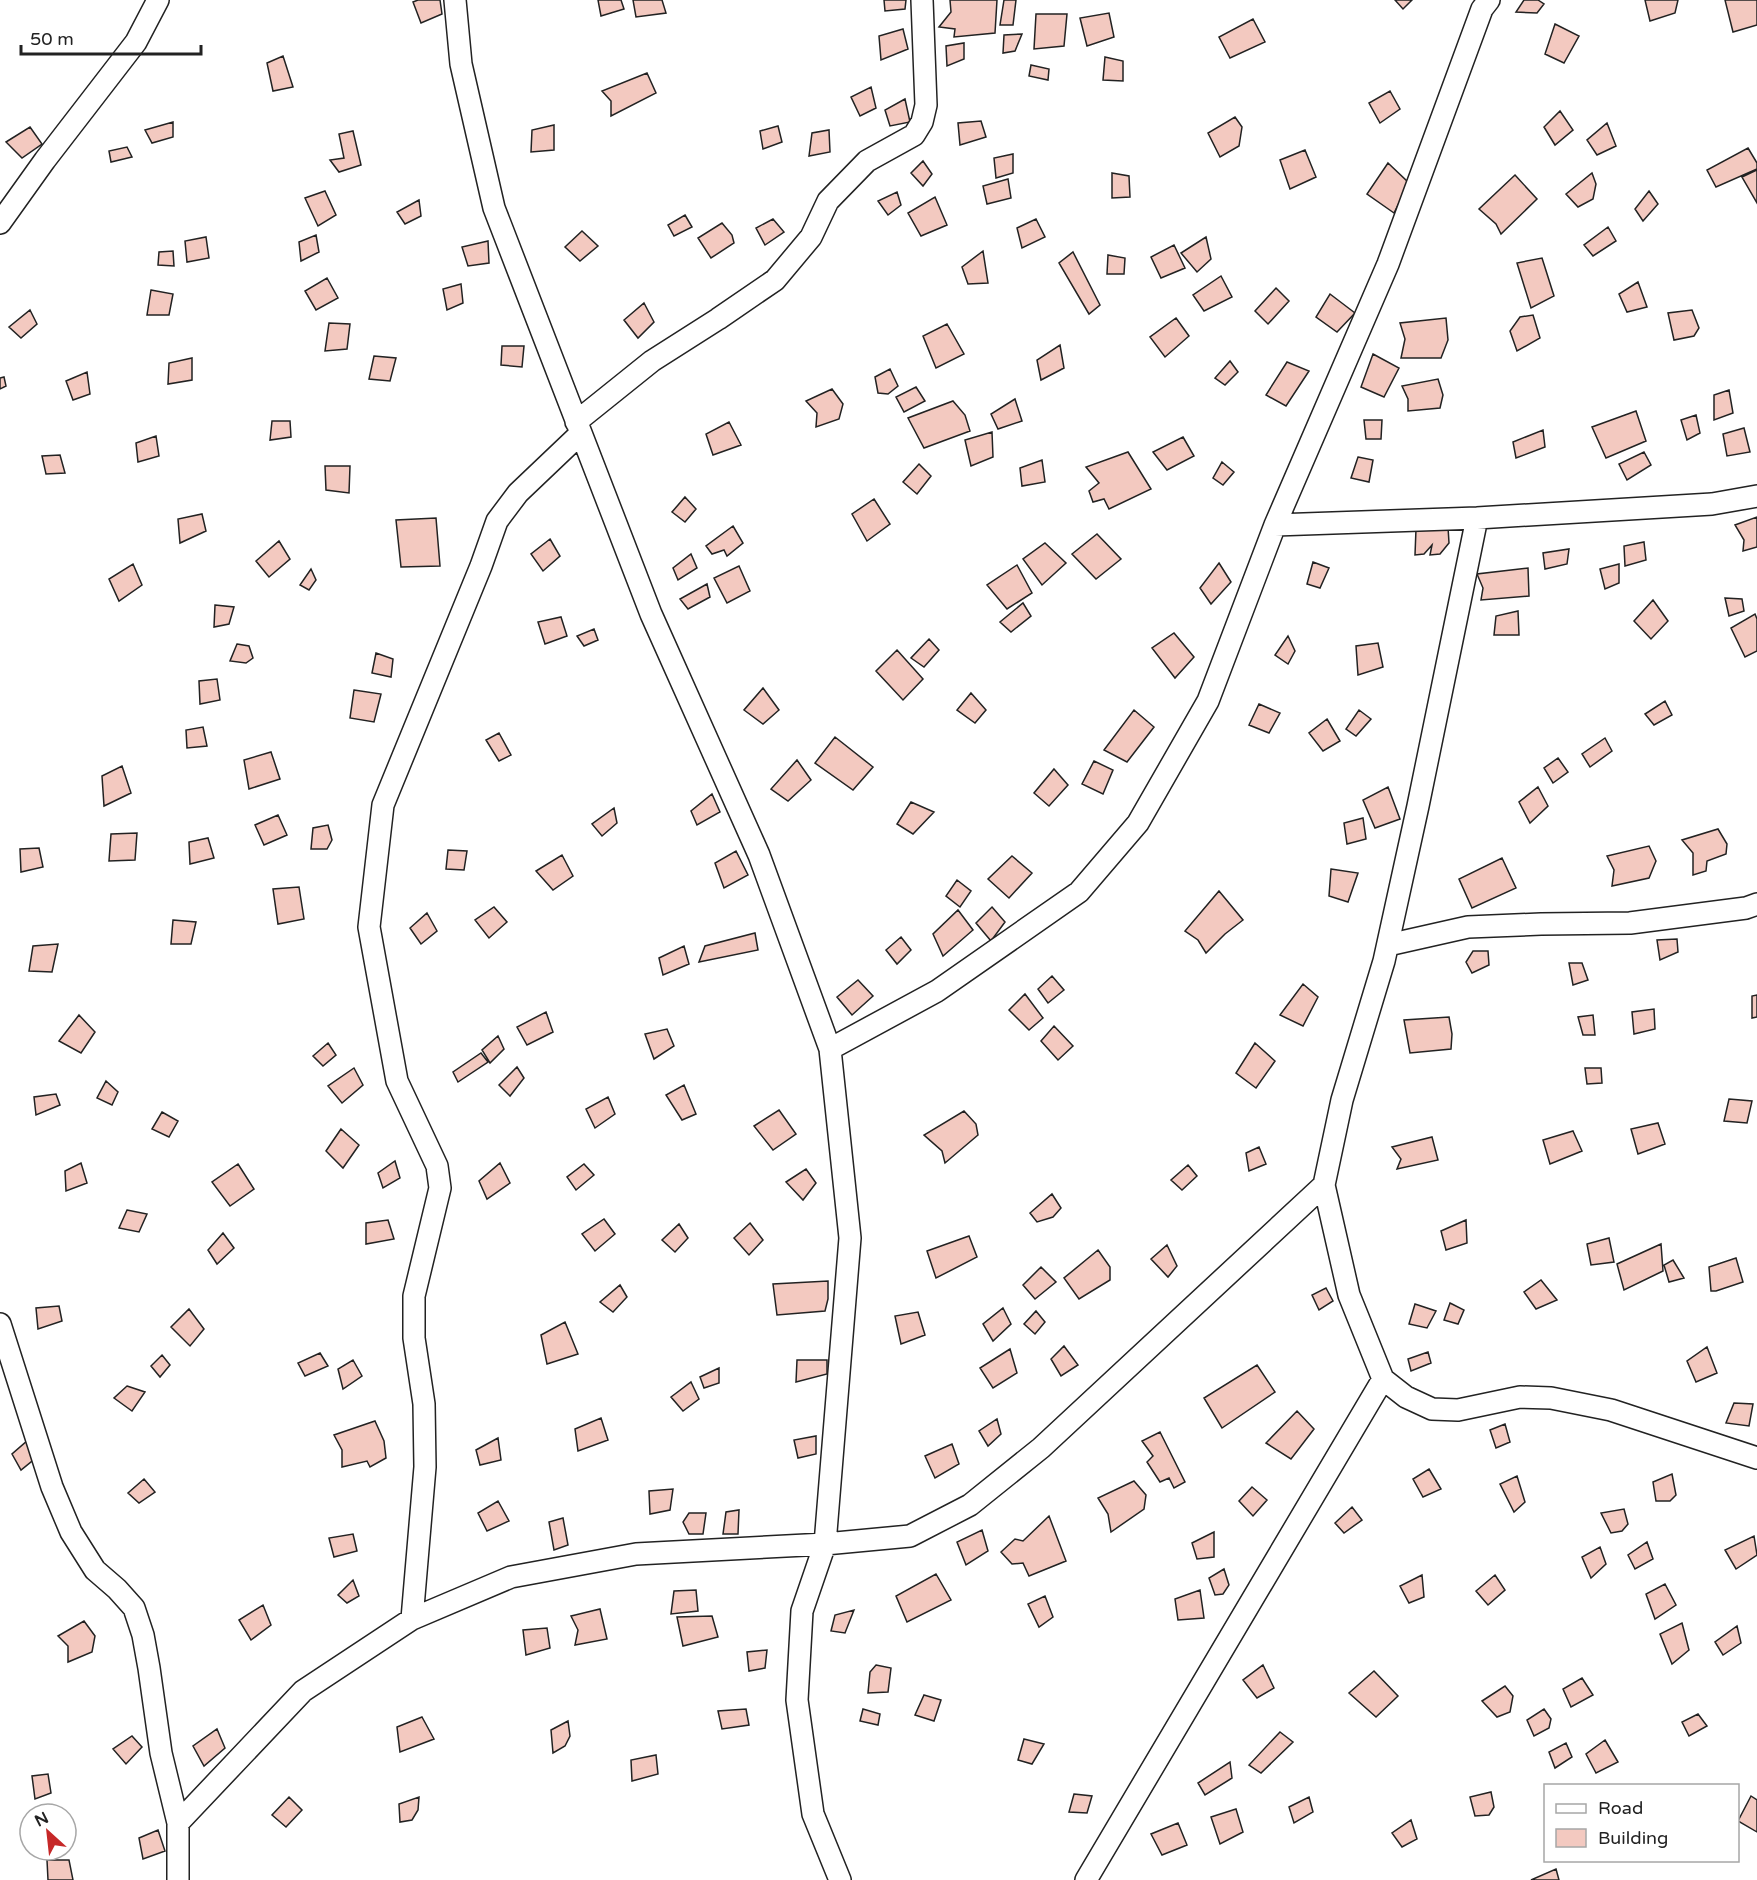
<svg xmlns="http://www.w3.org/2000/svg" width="1757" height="1880" font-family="'Varela Round',sans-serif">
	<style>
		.building { fill: #f3c9c0; stroke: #222; stroke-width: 1.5 }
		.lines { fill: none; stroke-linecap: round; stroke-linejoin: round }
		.minor-casing { stroke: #222; stroke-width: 24 }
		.minor { stroke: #fff; stroke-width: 21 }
	</style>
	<rect width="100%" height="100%" fill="#fff"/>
	<!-- building -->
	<path class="building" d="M418 0H440L442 14 421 23 413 2Z
		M598 0H621L624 9 601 16Z
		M633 0H662L666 13 636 17Z
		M884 0H906L905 9 885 11Z
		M950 0H997L995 33 954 37 955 29 939 27 951 12Z
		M1004 0H1016L1013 25H1000Z
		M1395 0H1412L1403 9Z
		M1524 0H1538L1544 4 1537 13 1516 12Z
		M1645 0H1678L1675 13 1650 21Z
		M1725 0H1757V25L1733 32Z
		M1109 13 1114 37 1087 46 1080 18Z
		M1036 14H1067L1064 46 1034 49Z
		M1253 19 1265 42 1230 58 1219 37Z
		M1555 24 1579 36 1564 63 1545 54Z
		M903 29 908 49 881 60 879 36Z
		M1022 34 1015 51 1003 53 1004 35Z
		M964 43V59L947 66 946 46Z
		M283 56 293 87 273 91 267 63Z
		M1105 57 1123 61V81L1103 80Z
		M1031 65 1049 69 1048 80 1029 76Z
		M647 73 656 93 611 116V101L602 91Z
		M871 87 876 108 860 116 851 97Z
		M1390 91 1400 109 1380 123 1369 103Z
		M905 99 910 122 890 126 885 110Z
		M1560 111 1573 130 1555 145 1544 127Z
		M1235 117 1242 127 1239 146 1220 157 1208 133Z
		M981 121 986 137 960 145 958 123Z
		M173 122V137L152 143 145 130Z
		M1607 123 1616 146 1597 155 1587 140Z
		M554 125V150L531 152 532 130Z
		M778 126 782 142 763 149 760 131Z
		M30 127 42 144 22 158 6 142Z
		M829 130 830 152 809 156 812 133Z
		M353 131 361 165 339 172 330 160 344 158 339 134Z
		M127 147 132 157 111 162 109 151Z
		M1748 148 1757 163V169L1716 187 1707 170Z
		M1305 150 1316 177 1290 189 1280 160Z
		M1013 154V173L996 178 994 158Z
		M923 161 932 174 923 186 911 173Z
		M1388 163 1409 183 1394 213 1367 194Z
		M1757 170V203L1742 177Z
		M1112 173 1129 176 1130 197 1112 198Z
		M1592 173 1596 184 1593 199 1578 207 1566 194Z
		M1515 175 1537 199 1501 234 1496 224 1479 209Z
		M1008 179 1011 198 987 204 983 186Z
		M325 191 336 215 318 226 305 198Z
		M1649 191 1658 204 1643 221 1635 209Z
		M897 192 901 205 888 215 878 201Z
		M935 197 947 225 921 236 908 213Z
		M419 200 421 216 405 224 397 212Z
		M685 215 692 227 674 236 668 225Z
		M773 219 784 232 765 245 756 228Z
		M1036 219 1045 237 1022 248 1017 228Z
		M722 223 732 235 734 243 711 258 698 238Z
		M1608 227 1616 241 1593 256 1584 245Z
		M582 231 598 246 580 261 565 247Z
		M316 235 319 252 301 261 299 242Z
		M206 237 209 258 187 262 185 241Z
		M1206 237 1211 259 1197 272 1181 253Z
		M488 241 489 263 468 266 462 247Z
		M1174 245 1185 268 1161 278 1151 257Z
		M173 251 174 266 158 265 159 252Z
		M983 251 988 283 968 284 962 267Z
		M1073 252 1100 305 1089 314 1059 263Z
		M1108 255 1125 258 1124 274H1107Z
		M1542 258 1554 296 1531 308 1517 263Z
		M1221 276 1232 297 1204 311 1193 295Z
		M327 278 338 298 316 310 305 291Z
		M1638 282 1647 307 1627 312 1619 294Z
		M461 284 463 303 447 310 443 289Z
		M1276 288 1289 301 1268 324 1255 311Z
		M151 290 173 294 169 315H147Z
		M1330 294 1355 313 1337 332 1316 317Z
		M644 303 654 322 638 338 624 320Z
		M30 310 37 324 21 338 9 327Z
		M1692 310 1699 328 1694 336 1674 340 1668 313Z
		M1533 315 1540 338 1517 351 1510 331 1520 317Z
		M1176 318 1189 336 1165 357 1150 337Z
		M1446 318 1448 340 1441 358H1401L1405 339 1400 323Z
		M329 323 350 324 347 349 325 351Z
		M947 324 964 354 936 368 923 336Z
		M1060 345 1064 368 1041 380 1037 360Z
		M502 346H524L522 367 501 365Z
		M1373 354 1399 368 1384 397 1361 387Z
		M374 356 396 358 390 381 369 379Z
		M192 358V380L168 384 169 363Z
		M1230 361 1238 372 1225 385 1215 378Z
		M1287 362 1309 371 1286 406 1266 395Z
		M890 369 898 386 888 394 878 393 875 377Z
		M87 372 90 394 73 400 66 381Z
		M4 377 6 386 0 389V378Z
		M1438 379 1443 395 1440 408 1408 411V399L1402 386Z
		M916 387 925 401 904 412 896 397Z
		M832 389 843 404 839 419 816 427 817 413 806 401Z
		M1729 390 1733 413 1714 420V395Z
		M1015 399 1022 421 998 429 991 414Z
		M953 401 965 415 970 431 924 448 908 418Z
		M1636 411 1646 441 1606 458 1592 427Z
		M1696 415 1700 433 1687 440 1681 420Z
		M1364 420H1382L1381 439H1366Z
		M272 421H290L291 437 270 440Z
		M729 422 741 445 713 455 706 434Z
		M1744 428 1750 452 1727 456 1723 434Z
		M1543 430 1545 447 1516 458 1513 442Z
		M992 432 993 457 971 466 965 440Z
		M156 436 159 456 138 462 136 443Z
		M1183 437 1194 456 1167 470 1153 452Z
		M1128 452 1151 489 1109 509 1104 499 1093 502 1089 491 1099 483 1086 467Z
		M1644 452 1651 465 1627 480 1619 464Z
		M60 455 65 473 46 474 42 456Z
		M1358 457 1373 460 1369 482 1351 478Z
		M1042 460 1045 482 1022 486 1020 468Z
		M1222 462 1234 472 1223 485 1213 478Z
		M919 464 931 476 917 494 903 482Z
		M325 466H350L349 493 326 490Z
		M685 497 696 509 685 522 672 512Z
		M874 499 890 524 867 541 852 514Z
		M202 514 206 531 180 543 178 519Z
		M1757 517V547L1743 551 1744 540 1735 525Z
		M436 518 440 566 401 567 396 520Z
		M733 526 743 543 727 556 724 550 712 554 706 546Z
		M1448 527 1449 543 1440 554 1430 555 1432 545 1424 554 1415 555 1416 529Z
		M1097 534 1121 559 1096 579 1072 554Z
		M550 539 560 556 543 571 531 554Z
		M279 541 290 559 269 577 256 561Z
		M1644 542 1646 560 1625 566 1624 546Z
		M1045 543 1066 563 1042 585 1023 559Z
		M1569 549 1567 564 1545 569 1543 553Z
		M691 554 697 568 678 580 673 568Z
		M1313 562 1329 568 1320 588 1307 584Z
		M1219 563 1231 582 1211 604 1200 588Z
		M133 564 142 585 119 601 109 579Z
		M1619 564V583L1605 589 1600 569Z
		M1017 565 1032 593 1007 609 987 585Z
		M739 566 750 591 727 603 714 578Z
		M1528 568 1529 596 1481 600 1483 588 1477 574Z
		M311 569 316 580 309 590 300 585Z
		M707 584 710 597 688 609 680 599Z
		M1725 598 1742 599 1744 611 1729 616Z
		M1653 600 1668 621 1651 639 1634 621Z
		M1023 603 1031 616 1011 632 1000 622Z
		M215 605 234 607 229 624 214 627Z
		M1518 611 1519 635H1494L1496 616Z
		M1755 614 1757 619V651L1745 657 1731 628Z
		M561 617 567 636 545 644 538 622Z
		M594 629 598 640 584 646 577 636Z
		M1174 633 1194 657 1175 678 1152 648Z
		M1288 636 1295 651 1288 664 1275 655Z
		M929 639 939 650 924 667 911 658Z
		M1378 643 1383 667 1358 675 1356 646Z
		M237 644 249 646 253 658 246 663 230 661Z
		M897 650 923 679 903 700 876 671Z
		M376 653 393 659 391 677 372 673Z
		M217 679 220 700 200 704 199 681Z
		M763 688 779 710 763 724 744 710Z
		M354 690 381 694 374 722 350 718Z
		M971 693 986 710 975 723 957 710Z
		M1665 701 1672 715 1654 725 1645 714Z
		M1259 704 1280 713 1269 733 1249 725Z
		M1134 710 1154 727 1127 762 1104 750Z
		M1359 710 1371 719 1356 736 1346 729Z
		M1327 719 1340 741 1323 751 1309 733Z
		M203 727 207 746 187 748 186 730Z
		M499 733 511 755 499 761 486 740Z
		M835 737 873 767 853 790 815 763Z
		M1605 738 1612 751 1590 767 1582 754Z
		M271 752 280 779 249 789 244 760Z
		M1558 758 1568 772 1553 783 1544 768Z
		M797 760 811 780 788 801 771 789Z
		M1094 761 1113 770 1103 794 1082 784Z
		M122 766 131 793 104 806 102 776Z
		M1054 769 1068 785 1049 806 1034 793Z
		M1388 787 1400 819 1375 828 1363 800Z
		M1538 787 1548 806 1530 823 1519 802Z
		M712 794 720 812 697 825 691 811Z
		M911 802 934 812 913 834 897 824Z
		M614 808 617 823 602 836 592 824Z
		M278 815 287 835 264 845 255 825Z
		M1363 818 1366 839 1347 844 1344 823Z
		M328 825 332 840 327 849H311L313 828Z
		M1718 829 1727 844 1726 854 1707 861 1706 871 1693 875V853L1682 840Z
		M137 833 135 860 109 861 111 834Z
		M208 838 214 858 190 864 189 842Z
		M1649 846 1656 861 1649 878 1612 886 1614 870 1607 856Z
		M39 848 43 867 21 872 20 849Z
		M448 850 467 851 464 870 446 869Z
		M736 851 748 875 724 888 715 863Z
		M562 855 573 876 553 890 536 871Z
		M1012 856 1032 873 1009 898 988 879Z
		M1502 858 1516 888 1472 908 1459 879Z
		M1331 869 1358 873 1348 902 1329 896Z
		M957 880 971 891 960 907 946 896Z
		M299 887 304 919 278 924 273 889Z
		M1219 891 1243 920 1225 934 1206 953 1198 940 1185 931Z
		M494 907 507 922 489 938 475 920Z
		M992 907 1005 922 991 941 976 923Z
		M958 910 973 930 943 956 933 934Z
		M427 913 437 931 421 944 410 928Z
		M173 920 196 922 191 944H171Z
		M755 933 758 950 699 962 705 946Z
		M901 937 911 950 897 964 886 950Z
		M1677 939 1678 952 1660 960 1657 940Z
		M58 944 52 972 29 971 33 946Z
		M684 946 689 964 663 975 659 958Z
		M1473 951H1488L1489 965 1472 973 1466 962Z
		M1569 963H1582L1588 980 1573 985Z
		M1052 976 1064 990 1048 1003 1038 989Z
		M858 980 873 996 852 1015 837 997Z
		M1303 984 1318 997 1303 1026 1280 1015Z
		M1025 994 1043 1018 1029 1030 1009 1010Z
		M1757 995V1017L1752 1018V996Z
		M1654 1009 1655 1029 1634 1034 1632 1012Z
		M546 1012 553 1032 527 1045 517 1027Z
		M79 1015 95 1032 81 1053 59 1041Z
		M1593 1015 1595 1035H1583L1578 1017Z
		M1449 1017 1452 1034 1451 1049 1410 1053 1404 1020Z
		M1054 1026 1073 1046 1058 1060 1041 1041Z
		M667 1029 674 1046 654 1059 645 1034Z
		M498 1036 504 1049 490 1063 482 1050Z
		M328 1043 336 1055 323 1066 313 1056Z
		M1255 1043 1275 1061 1256 1088 1236 1073Z
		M481 1053 488 1062 458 1082 453 1072Z
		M517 1067 524 1078 510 1096 499 1085Z
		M354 1068 363 1085 342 1103 328 1086Z
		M1585 1068H1601L1602 1083 1587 1084Z
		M106 1081 118 1092 112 1105 97 1098Z
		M684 1085 696 1114 682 1120 666 1095Z
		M56 1094 60 1105 36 1115 34 1097Z
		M608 1097 615 1114 595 1128 586 1109Z
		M1729 1099 1752 1101 1747 1123 1724 1121Z
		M779 1110 796 1134 773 1150 754 1126Z
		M964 1111 976 1124 978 1135 945 1163 942 1151 924 1135Z
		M162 1112 178 1121 169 1137 152 1129Z
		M1658 1123 1665 1144 1638 1154 1631 1129Z
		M341 1129 359 1145 343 1168 326 1151Z
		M1573 1131 1582 1151 1550 1164 1543 1140Z
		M1432 1137 1438 1160 1397 1169 1401 1159 1392 1147Z
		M1259 1147 1266 1164 1249 1171 1246 1153Z
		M395 1161 400 1178 383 1188 378 1173Z
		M81 1163 87 1183 66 1191 65 1171Z
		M500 1163 510 1183 487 1199 479 1181Z
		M238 1164 254 1189 230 1206 212 1182Z
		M584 1164 594 1175 576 1190 567 1177Z
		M1188 1165 1197 1176 1182 1190 1171 1180Z
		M806 1169 816 1183 803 1200 786 1182Z
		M1052 1194 1061 1208 1053 1217 1037 1222 1030 1213Z
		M127 1210 147 1214 139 1232 119 1228Z
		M604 1219 615 1234 595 1251 582 1234Z
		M388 1220 394 1239 366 1244V1223Z
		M1466 1220 1467 1243 1446 1250 1441 1231Z
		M750 1223 763 1240 749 1255 734 1238Z
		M679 1224 688 1238 675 1252 662 1240Z
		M223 1233 234 1248 217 1264 208 1250Z
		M969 1236 977 1257 936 1278 927 1251Z
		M1609 1238 1614 1262 1591 1265 1587 1244Z
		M1661 1244 1663 1271 1624 1290 1617 1264Z
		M1167 1245 1177 1266 1168 1277 1151 1259Z
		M1098 1250 1110 1267V1280L1079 1299 1064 1278Z
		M1736 1258 1743 1282 1716 1291H1711L1709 1267Z
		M1673 1260 1684 1278 1669 1282 1664 1265Z
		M1041 1267 1056 1282 1035 1299 1023 1285Z
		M1541 1280 1557 1300 1536 1309 1524 1292Z
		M828 1281V1299L825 1311 777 1315 773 1284Z
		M620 1285 627 1297 613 1312 600 1302Z
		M1326 1288 1333 1301 1319 1310 1312 1295Z
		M1450 1303 1464 1310 1458 1324 1444 1320Z
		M1415 1304 1436 1311 1427 1328 1409 1324Z
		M59 1306 62 1321 38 1329 36 1308Z
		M1003 1308 1011 1324 993 1341 983 1324Z
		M189 1309 204 1329 190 1346 171 1327Z
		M1036 1311 1045 1322 1035 1334 1024 1324Z
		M918 1312 925 1335 901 1344 895 1316Z
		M565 1322 578 1354 547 1364 541 1335Z
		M1064 1346 1078 1365 1061 1376 1051 1359Z
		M1707 1347 1717 1373 1696 1382 1687 1361Z
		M1010 1349 1017 1373 993 1388 980 1368Z
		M1428 1352 1431 1363 1411 1371 1408 1359Z
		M320 1353 328 1366 305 1376 298 1363Z
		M162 1355 170 1365 160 1377 151 1366Z
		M353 1360 362 1376 343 1389 338 1369Z
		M797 1360H827V1374L796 1382Z
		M1257 1365 1275 1392 1222 1428 1204 1398Z
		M719 1368V1383L704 1388 700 1377Z
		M691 1382 699 1399 683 1411 671 1397Z
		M127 1386 145 1392 132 1411 114 1398Z
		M1734 1403 1753 1404 1749 1426 1726 1423Z
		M1297 1411 1314 1429 1291 1459 1266 1443Z
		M601 1418 608 1440 578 1451 575 1429Z
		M997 1419 1001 1434 988 1446 979 1431Z
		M375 1421 384 1441 386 1458 370 1467 367 1461 342 1467V1450L334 1435Z
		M1505 1424 1510 1442 1496 1448 1490 1430Z
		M1160 1432 1185 1482 1174 1488 1169 1478 1160 1482 1147 1462 1153 1456 1142 1441Z
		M816 1436V1454L798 1458 794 1440Z
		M498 1438 501 1460 480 1465 476 1450Z
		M27 1441 37 1457 21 1470 12 1454Z
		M952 1444 959 1464 935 1478 925 1456Z
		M1429 1469 1441 1489 1423 1497 1413 1479Z
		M1672 1474 1676 1495 1670 1501H1656L1653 1482Z
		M1517 1476 1525 1502 1514 1512 1500 1484Z
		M144 1479 155 1492 139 1503 128 1493Z
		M1134 1481 1146 1495 1144 1509 1111 1532 1108 1514 1098 1498Z
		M1252 1487 1267 1500 1253 1516 1239 1501Z
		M673 1489 670 1510 650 1514 649 1491Z
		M498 1501 509 1521 487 1531 478 1513Z
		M1352 1507 1362 1520 1344 1533 1335 1523Z
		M1624 1509 1628 1524 1622 1531 1611 1533 1601 1513Z
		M739 1510 738 1534H723L726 1512Z
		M689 1513H706L703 1534H689L683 1522Z
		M1049 1516 1066 1561 1029 1576 1023 1563 1012 1564 1001 1552 1015 1539 1023 1541Z
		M563 1518 568 1545 554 1550 549 1522Z
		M982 1530 988 1551 966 1565 957 1542Z
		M1214 1532V1557L1197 1559 1192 1543Z
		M353 1534 357 1551 334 1557 329 1538Z
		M1754 1536 1757 1555 1736 1569 1725 1550Z
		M1647 1542 1653 1559 1635 1569 1628 1555Z
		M1600 1547 1606 1564 1591 1578 1582 1557Z
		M1224 1569 1229 1585 1223 1594 1215 1595 1209 1578Z
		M936 1574 951 1600 907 1622 896 1596Z
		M1422 1575 1424 1597 1409 1603 1400 1586Z
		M1495 1575 1505 1590 1488 1605 1476 1591Z
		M353 1580 359 1596 347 1603 338 1595Z
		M1665 1584 1676 1605 1655 1619 1646 1594Z
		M696 1590 698 1611 671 1614 674 1591Z
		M1200 1590 1204 1618 1178 1620 1175 1599Z
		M1045 1596 1053 1617 1039 1627 1028 1604Z
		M263 1605 271 1625 251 1640 239 1620Z
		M600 1609 607 1639 575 1645 578 1630 571 1616Z
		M854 1610 845 1633 831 1631 835 1615Z
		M712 1616 718 1637 683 1646 677 1617Z
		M84 1621 95 1636 92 1652 68 1662V1646L58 1636Z
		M1682 1623 1689 1650 1672 1664 1660 1634Z
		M1737 1626 1741 1643 1723 1655 1715 1642Z
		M547 1628 550 1648 526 1655 523 1630Z
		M767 1650 765 1668 749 1671 747 1652Z
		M876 1665 891 1668 888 1692 868 1693 870 1672Z
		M1263 1665 1274 1688 1257 1698 1243 1680Z
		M1374 1671 1398 1696 1376 1717 1349 1693Z
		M1582 1678 1593 1695 1571 1707 1563 1689Z
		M1505 1686 1513 1696 1510 1712 1497 1717 1482 1701Z
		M924 1695 941 1700 934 1721 915 1715Z
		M746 1709 749 1725 722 1729 718 1711Z
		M863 1709 880 1714 878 1725 860 1721Z
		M1544 1709 1551 1719 1549 1728 1534 1736 1527 1720Z
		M1698 1714 1707 1726 1689 1736 1682 1722Z
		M422 1717 434 1739 400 1752 397 1727Z
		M568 1721 570 1736 565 1746 553 1753 551 1730Z
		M217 1729 225 1748 204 1766 193 1746Z
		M1280 1732 1293 1742 1261 1773 1249 1765Z
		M132 1736 142 1747 126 1764 113 1749Z
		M1024 1739 1044 1744 1032 1764 1018 1760Z
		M1605 1740 1618 1762 1596 1773 1586 1754Z
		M1566 1743 1572 1757 1555 1768 1549 1752Z
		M656 1755 658 1774 632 1781 631 1760Z
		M1230 1762 1232 1778 1205 1795 1198 1783Z
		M48 1774 51 1793 35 1799 32 1776Z
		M1491 1792 1494 1807 1489 1815 1475 1816 1470 1797Z
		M1074 1794 1092 1796 1087 1813 1069 1812Z
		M1751 1796 1757 1800V1832L1738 1821Z
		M289 1797 302 1810 286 1827 272 1815Z
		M419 1797 418 1810 412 1820 400 1822 399 1804Z
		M1309 1797 1313 1812 1294 1823 1289 1807Z
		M1236 1809 1243 1832 1220 1844 1211 1817Z
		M1411 1820 1417 1839 1402 1847 1392 1833Z
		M1178 1823 1187 1845 1162 1855 1151 1834Z
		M158 1830 165 1851 143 1859 139 1838Z
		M47 1860H69L73 1880H48Z
		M1556 1869 1559 1880H1531Z"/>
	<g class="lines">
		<!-- minor casing -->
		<g class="minor-casing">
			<path id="minor" d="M455 0 461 64 494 208 651 614 759 855 830 1049 850 1238 825 1544 802 1611 797 1700 813 1814 840 1880
				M0 223 45 160 136 42 158 0
				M576 422 652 361 718 319 775 280 811 237 828 201 867 161 914 135 922 122 926 105 922 0
				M1477 518 1418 806 1384 961 1342 1100 1324 1185 1349 1295 1383 1379 1406 1397 1432 1409 1458 1410 1520 1397 1551 1398 1611 1410 1757 1458
				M1275 525 1477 518 1712 504 1757 496
				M1388 945 1468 927 1541 924 1630 923 1746 908 1757 904
				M830 1049 937 991 1079 892 1138 823 1208 701 1275 525 1388 264 1482 9 1489 0
				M0 1324 52 1487 71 1532 95 1570 117 1589 134 1608 143 1635 149 1668 161 1753 178 1823V1880
				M412 1619 425 1467 424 1404 414 1338V1296L440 1188 437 1166 397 1081 369 927 383 805 481 566 497 521 518 493 580 434
				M178 1823 303 1691 412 1619 511 1577 636 1554 825 1544 910 1536 970 1505 1041 1448 1324 1185
				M1086 1880 1383 1379"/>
		</g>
		<!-- minor -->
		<use href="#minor" class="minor"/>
	</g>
	<!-- legend -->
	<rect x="1544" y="1784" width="195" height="78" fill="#ffffff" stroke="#a7a7a7" stroke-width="1.5"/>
	<rect x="1556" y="1804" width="30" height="9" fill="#ffffff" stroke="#a7a7a7" stroke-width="1.5"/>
	<text x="1598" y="1814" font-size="18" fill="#222222">Road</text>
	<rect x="1556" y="1829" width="30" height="18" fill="#f3c9c0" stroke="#a7a7a7" stroke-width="1.5"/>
	<text x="1598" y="1844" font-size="18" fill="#222222">Building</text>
	<!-- north arrow -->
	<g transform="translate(48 1832) rotate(333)"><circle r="28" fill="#ffffff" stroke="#a7a7a7" stroke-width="1.5"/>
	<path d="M0-4.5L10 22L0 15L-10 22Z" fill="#c62828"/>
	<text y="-9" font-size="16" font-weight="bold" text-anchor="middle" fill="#222222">N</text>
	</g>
	<!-- scale -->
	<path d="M21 45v9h180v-9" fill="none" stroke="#222222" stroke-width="3"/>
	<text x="30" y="45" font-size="18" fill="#222222" stroke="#ffffff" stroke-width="4.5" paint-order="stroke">50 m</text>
</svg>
